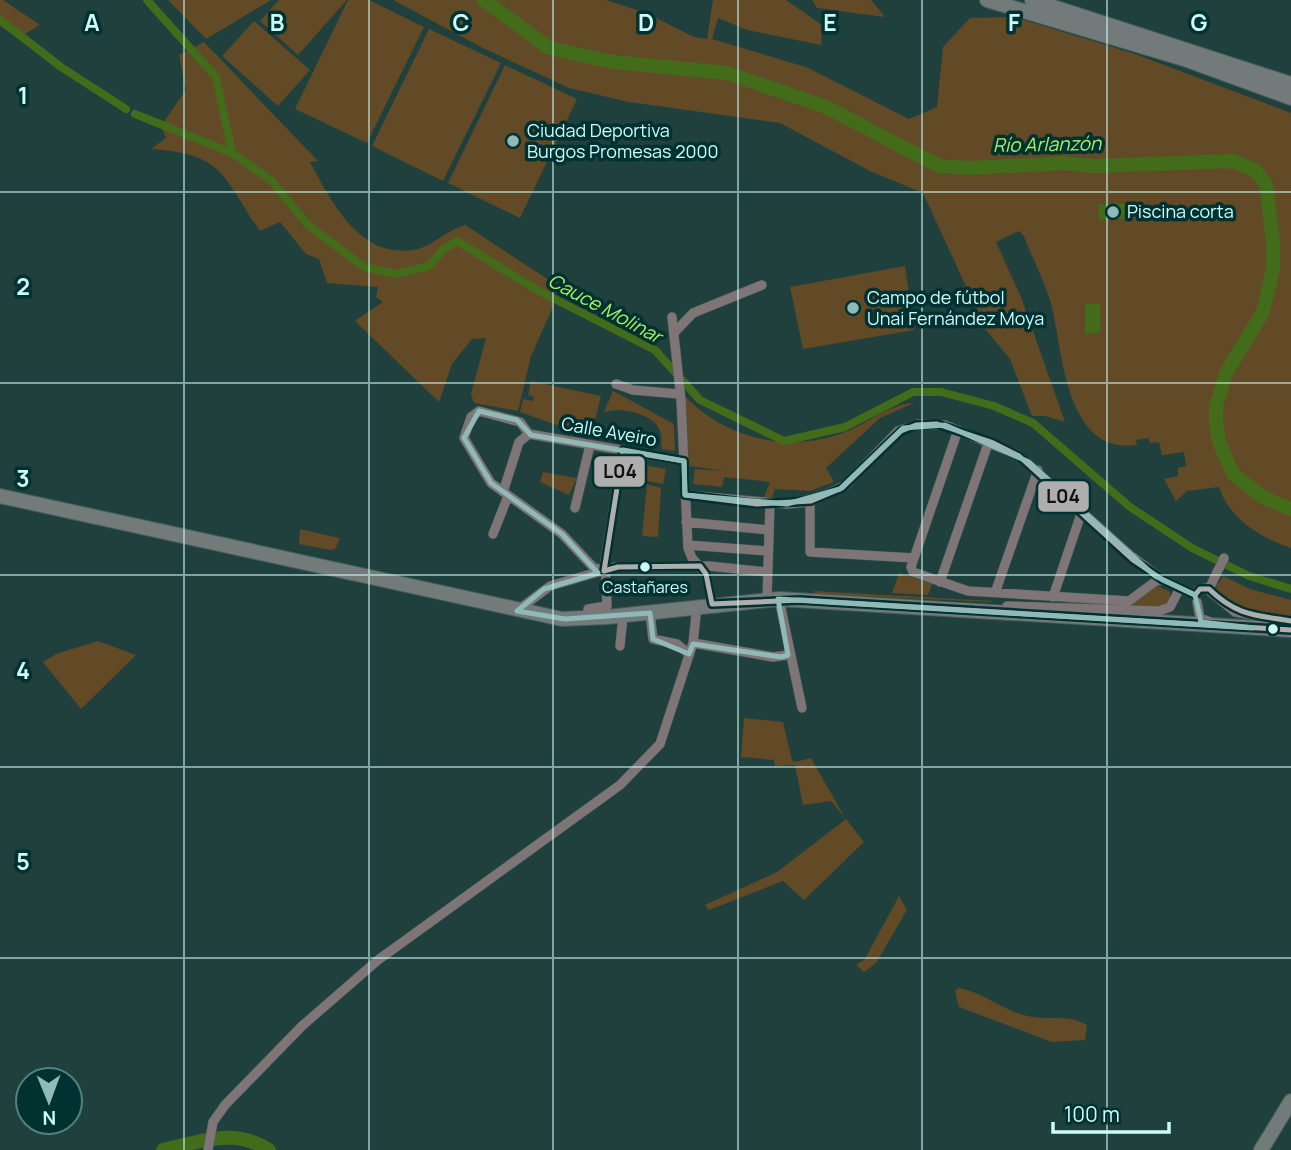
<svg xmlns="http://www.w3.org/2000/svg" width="1291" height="1150" font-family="Manrope,sans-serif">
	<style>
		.green { fill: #614a25 }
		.water { fill: #436c1a }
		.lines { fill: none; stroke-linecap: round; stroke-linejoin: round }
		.canal { stroke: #436c1a; stroke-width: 8 }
		.river { stroke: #436c1a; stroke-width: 14 }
		.minor-casing { stroke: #415f5d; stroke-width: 10 }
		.highway-casing { stroke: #415f5d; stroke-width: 16 }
		.minor { stroke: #7f7577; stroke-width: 9 }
		.highway { stroke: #737a7a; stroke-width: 14 }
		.bus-1-casing { stroke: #013130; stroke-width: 10 }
		.bus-1 { stroke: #aeaeae; stroke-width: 5 }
		.marked { fill: none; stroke: #90bab7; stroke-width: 5; stroke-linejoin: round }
		.grid { fill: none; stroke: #ccfbf8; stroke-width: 2; stroke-opacity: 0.55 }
		.poi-dot { fill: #90bab7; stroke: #013130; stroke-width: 2.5 }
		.bus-dot { fill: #ccfbf8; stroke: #013130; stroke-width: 2.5 }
		.labels { text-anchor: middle; stroke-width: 7; stroke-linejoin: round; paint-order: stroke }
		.bus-label { font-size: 16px; fill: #ccfbf8; stroke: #013130 }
		.poi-label { font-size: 18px; fill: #ccfbf8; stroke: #013130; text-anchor: start }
		.street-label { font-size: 18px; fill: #ccfbf8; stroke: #013130 }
		.water-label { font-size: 19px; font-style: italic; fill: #a8ef62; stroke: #013130 }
		.grid-label { font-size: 23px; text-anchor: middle; font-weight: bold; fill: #ccfbf8; stroke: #013130; stroke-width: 7; stroke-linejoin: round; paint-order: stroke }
		.line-badge { stroke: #013130; stroke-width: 2.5 }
		.pale-badge-label { font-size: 19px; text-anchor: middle; font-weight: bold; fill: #111 }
	</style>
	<rect width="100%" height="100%" fill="#20403e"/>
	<!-- green -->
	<path class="green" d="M0 0H3L40 25 18 38 0 26Z
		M168 0H271L206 39Z
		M279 0H345L346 1 298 55 260 21Z
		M348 0H369L424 27 367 143 295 109Z
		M393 0H606L646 13 694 37 707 39 713 0H786L822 25 821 45 747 30 718 18 712 39 806 67 909 119 937 107 943 47 970 18 1014 17 1135 54 1291 113V548C1261 538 1229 519 1219 487L1187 491 1176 501 1164 479 1178 476V468L1186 466 1184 452 1162 455 1159 442 1150 443 1149 438 1136 440 1137 445C1066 455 1063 355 1052 307 1046 283 1032 259 1024 236L1019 231 996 242 1021 297 1065 422 1045 416H1032L1010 359 986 330 923 193 870 171 780 123 629 102 569 88 485 49Z
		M812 0H871L885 17 817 8Z
		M254 21 310 70 278 106 222 56Z
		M429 29 501 63 443 181 372 146Z
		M204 42 318 161 310 162C331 201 359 258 413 250 433 247 446 230 465 225L555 284 553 307 531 356 518 411 474 403 471 394 486 338 472 339 452 364 439 402 357 323 356 320 383 302 376 297 378 287 327 283 319 259 306 254 280 222 260 231C222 176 225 154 151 149L166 138 161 126 186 90 179 55Z
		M505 65 577 99 520 218 448 183Z
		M905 266 914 330 803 349 790 287Z
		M531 381 601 396 591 437 587 436 589 429 574 424 571 430 520 412 523 399 533 401 534 397 528 395Z
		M613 391 674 424 675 451 662 449C661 443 662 436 660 431 654 413 620 407 604 412Z
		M685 396C726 440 794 455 850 430 871 421 890 404 914 403L880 418 826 468 834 482 810 491 775 489 772 498 764 497 770 482 724 477 722 487 693 484 695 469 724 471 689 466Z
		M639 464 666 469 663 484 637 479Z
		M543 472 577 478 569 495 540 482Z
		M647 484 661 488 658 537 642 536Z
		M300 529 339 538 340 539 335 549 331 550 299 544Z
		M899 573 932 584 928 595 892 593Z
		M1223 576 1250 589 1291 600V616C1263 614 1235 615 1216 591L1217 582 1219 583Z
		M1156 585 1170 592V604L1160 607 1066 603 1067 600 1129 604Z
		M814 591 992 601V602L814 594Z
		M98 641 136 655 81 709 43 662 56 654Z
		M744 718 783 722 792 760 795 762 811 758 845 818 831 801 803 805 795 765 775 766 774 760 741 757Z
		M846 819 864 842 804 900 783 881 709 910 705 905 777 872Z
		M899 896 907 910 876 963 864 972 856 965 865 959Z
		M959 988C985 993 1006 1013 1033 1017 1053 1020 1067 1014 1087 1025L1085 1040 1052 1042 959 1007 955 991Z"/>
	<!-- water -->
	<path class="water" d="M1098 204H1128V219L1099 220Z
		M1085 304H1100V333L1085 334Z"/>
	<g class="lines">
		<!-- canal -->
		<path class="canal" d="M147 0 216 77 232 153
			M0 20 61 67 126 109
			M135 114 232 153 272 181 308 225 364 267 396 274 429 266 444 249 457 241 537 290 655 350 700 400 784 441 845 427 913 392H941L994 406 1033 423 1130 507 1192 548 1249 576 1291 589"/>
		<!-- river -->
		<path class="river" d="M484 0 549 48 613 62 727 73 826 107 939 166 970 168 1064 163 1094 166 1233 161 1255 170 1266 184 1273 241V269L1263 312 1226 373 1216 406V423L1219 442 1233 474 1264 498 1291 509
			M163 1150C200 1142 234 1127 269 1150"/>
		<!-- minor casing -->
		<g class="minor-casing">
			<path id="minor" d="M672 317 681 400 688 548 692 558 706 574 712 604
				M674 333 693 313 762 285
				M616 384 633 390 679 394
				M958 430 911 567 913 572 968 591 1129 601 1156 581 1163 580
				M529 434 520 422 479 411 471 417 464 438 491 483 562 534 593 567 604 571
				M529 434 684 461
				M503 492 519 442 529 434
				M685 495 787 504 810 502 846 485 898 431 918 424 945 425 1018 455 1130 555 1163 580 1195 595
				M810 502V552L914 558
				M575 508 590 445
				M686 522 769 530
				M493 534 508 496
				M688 545 768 551
				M940 582 989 441
				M1209 589 1224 558
				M995 593 1038 470
				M1195 595 1198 590 1206 588 1235 612 1291 621
				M1053 597 1081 514
				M767 599 770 503
				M779 599 802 708
				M1197 602 1200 618 1210 622
				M1007 606 1159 611 1170 607 1179 590
				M588 609 607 606 605 561 623 450
				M518 610 550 586 615 567 709 566 767 572
				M650 613 653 639 677 644 689 654
				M693 643 773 657 788 655
				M620 646 623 616
				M208 1150 213 1122 225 1105 302 1026 378 960 620 785 660 744 693 643 697 606"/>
		</g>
		<!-- highway casing -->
		<g class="highway-casing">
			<path id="highway" d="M987 0 1184 59 1291 98
				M1032 0 1291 84
				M0 496 562 619 607 617 779 599 1291 630
				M1261 1150 1291 1101"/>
		</g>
		<!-- minor -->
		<use href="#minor" class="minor"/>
		<!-- highway -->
		<use href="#highway" class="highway"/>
		<!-- bus-1 casing -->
		<g class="bus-1-casing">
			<path id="bus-1" d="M1291 621C1255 615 1237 616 1209 589H1200L1195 595 1163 580 1133 560 1019 456 991 442 937 424 916 425 901 431 842 488 811 501 757 504 685 495 684 461 623 450 604 571 618 567 700 566 706 574 712 604 800 600 1291 630"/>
		</g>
		<!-- bus-1 -->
		<use href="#bus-1" class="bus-1"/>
	</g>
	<!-- marked area -->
	<path class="marked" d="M479 411 517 420 531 435 684 461 685 495 787 504 840 489 903 428 945 425 1029 462 1155 576 1195 595 1201 622 1253 628 778 599 788 655 781 657 693 644 689 654 653 639 650 613 565 619 517 611 544 589 598 573 562 534 491 483 464 438Z"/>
	<!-- grid -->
	<path class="grid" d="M184 0V1150M369 0V1150M553 0V1150M738 0V1150M922 0V1150M1107 0V1150M0 192H1291M0 383H1291M0 575H1291M0 767H1291M0 958H1291"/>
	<!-- markers -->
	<g class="poi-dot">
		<circle cx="513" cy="141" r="7"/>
		<circle cx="1113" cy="212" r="7"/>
		<circle cx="853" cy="308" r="7"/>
	</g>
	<g class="bus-dot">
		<circle cx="645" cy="567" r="6"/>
		<circle cx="1273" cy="629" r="6"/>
	</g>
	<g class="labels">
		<!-- bus labels -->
		<g class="bus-label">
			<text x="645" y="593">Castañares</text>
		</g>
		<!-- poi labels -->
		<g class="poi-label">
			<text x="527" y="137">Ciudad Deportiva<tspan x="527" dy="21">Burgos Promesas 2000</tspan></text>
			<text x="1127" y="218">Piscina corta</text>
			<text x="867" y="304">Campo de fútbol<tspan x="867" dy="21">Unai Fernández Moya</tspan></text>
		</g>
		<!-- street labels -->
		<g class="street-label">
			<text transform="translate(609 432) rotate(10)" y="6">Calle Aveiro</text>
		</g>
		<!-- water labels -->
		<g class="water-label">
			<text transform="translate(1047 144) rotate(-1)" y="7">Río Arlanzón</text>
			<text transform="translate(605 308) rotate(28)" y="7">Cauce Molinar</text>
		</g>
	</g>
	<g class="grid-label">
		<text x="92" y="31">A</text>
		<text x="277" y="31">B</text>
		<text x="461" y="31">C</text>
		<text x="646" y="31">D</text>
		<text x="830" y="31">E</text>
		<text x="1014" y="31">F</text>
		<text x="1199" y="31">G</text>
		<text x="23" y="104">1</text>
		<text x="23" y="295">2</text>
		<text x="23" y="487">3</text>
		<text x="23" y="679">4</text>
		<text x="23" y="870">5</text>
	</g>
	<g class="line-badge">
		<rect x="593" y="455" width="53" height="33" rx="7" fill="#aeaeae"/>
		<rect x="1037" y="480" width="53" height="33" rx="7" fill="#aeaeae"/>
	</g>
	<g class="pale-badge-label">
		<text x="620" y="478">L04</text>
		<text x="1063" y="503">L04</text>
	</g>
	<!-- north arrow -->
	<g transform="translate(49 1101) rotate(179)"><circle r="33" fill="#013130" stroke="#528280" stroke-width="2"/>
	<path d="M0-5L12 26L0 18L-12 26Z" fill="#90bab7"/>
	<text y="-10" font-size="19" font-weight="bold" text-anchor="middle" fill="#ccfbf8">N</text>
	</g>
	<!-- scale -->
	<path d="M1053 1122v10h116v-10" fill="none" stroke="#ccfbf8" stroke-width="3.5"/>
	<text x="1064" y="1122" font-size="21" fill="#ccfbf8" stroke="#013130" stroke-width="5" paint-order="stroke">100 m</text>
</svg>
